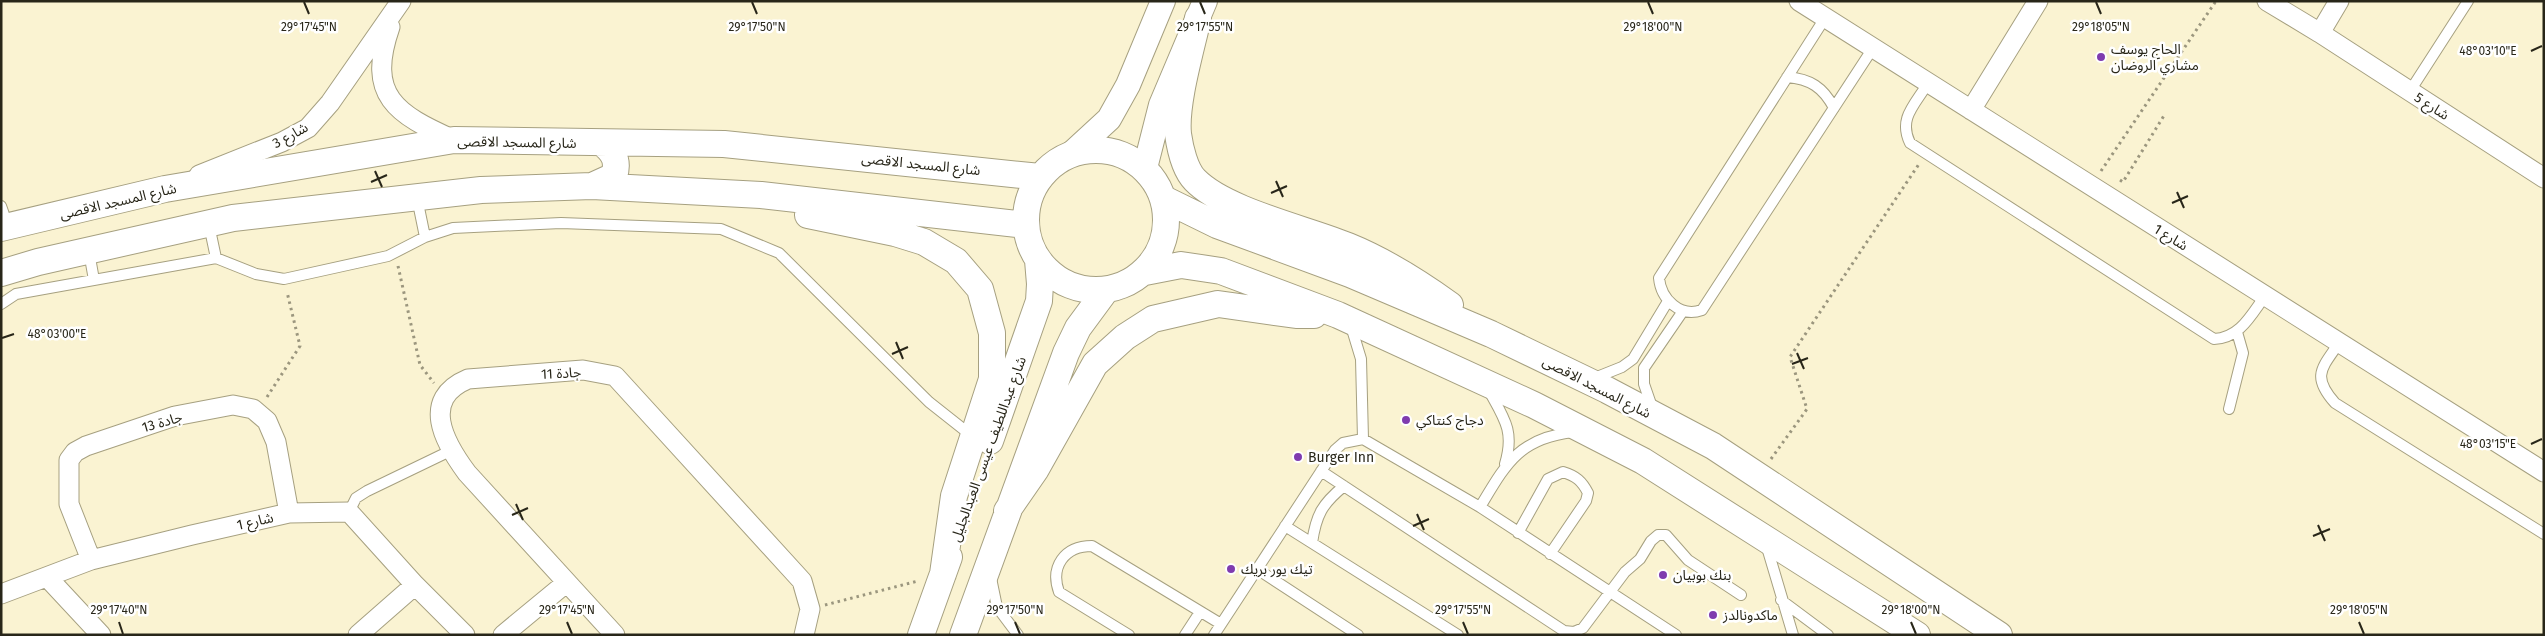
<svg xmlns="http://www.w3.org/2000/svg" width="2545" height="636" font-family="'Fira Sans','Noto Sans Arabic',sans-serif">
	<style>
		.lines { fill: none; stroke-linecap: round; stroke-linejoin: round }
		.service-casing { stroke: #a6a080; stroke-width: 12 }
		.minor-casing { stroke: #a6a080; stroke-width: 21 }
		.tertiary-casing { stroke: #a6a080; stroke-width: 26 }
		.secondary-casing { stroke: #a6a080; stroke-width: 28 }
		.path { stroke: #9b967e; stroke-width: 3; stroke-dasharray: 2.5 4; stroke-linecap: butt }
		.service { stroke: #fff; stroke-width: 10 }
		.minor { stroke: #fff; stroke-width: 19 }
		.tertiary { stroke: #fff; stroke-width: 24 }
		.secondary { stroke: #fff; stroke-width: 26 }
		.ticks { fill: none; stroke: #282619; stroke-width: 2 }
		.poi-dot { fill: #7f3baf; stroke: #fff; stroke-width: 2 }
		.labels { text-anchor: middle; stroke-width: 5; stroke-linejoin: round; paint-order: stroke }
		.poi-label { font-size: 14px; fill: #282619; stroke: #fff; text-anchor: start }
		.street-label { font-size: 14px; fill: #282619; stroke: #fff }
		.ticks-label { font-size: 12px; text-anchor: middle; fill: #282619; stroke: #fff; stroke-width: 5; stroke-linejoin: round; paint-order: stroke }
	</style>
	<rect width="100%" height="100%" fill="#faf3d2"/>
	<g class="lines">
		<!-- service casing -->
		<g class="service-casing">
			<path id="service" d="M1825 18 1659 278C1661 299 1680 318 1702 310L1873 48
				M1787 77C1810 79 1823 87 1834 108
				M1928 83C1915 105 1898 118 1910 143L2214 339C2240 338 2251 315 2265 296
				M2410 91 2468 1
				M417 198 425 237
				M1 206 8 226
				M209 225 216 258
				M89 252 94 280
				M1 304 16 294 216 258 256 274 284 279 388 256 425 237 453 228 561 223 721 229 779 253 929 402 972 436
				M1351 326 1361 359 1363 439
				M2339 343C2322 368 2311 376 2335 403L2544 534
				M1592 379 1622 367 1633 359 1668 301
				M1488 389C1504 418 1515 431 1505 464
				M2229 409 2243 353 2237 332
				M1653 410 1644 384V368L1683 311
				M1321 471 1564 631 1574 632 1583 628 1625 572 1640 559 1651 541 1658 535H1666L1688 560 1741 595
				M1480 507C1506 464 1518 439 1572 432
				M349 512 356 498 367 491 450 451
				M1285 526 1458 635
				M1518 533 1548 479 1563 472C1576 476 1582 481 1588 493L1586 501 1550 554
				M1312 543C1316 515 1322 504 1344 486
				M1766 544 1793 635
				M1257 569 1358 635
				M991 578 997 607 1018 635
				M1781 600 1828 635
				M1129 635 1059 592C1050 567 1064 546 1092 546L1221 624
				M1185 635 1200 612
				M1214 635 1335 450 1343 443 1363 439 1480 507 1676 635"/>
		</g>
		<!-- minor casing -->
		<g class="minor-casing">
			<path id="minor" d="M1799 1 2544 472
				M2267 1 2320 33 2544 178
				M390 27C366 96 396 114 454 140
				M2320 33 2339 1
				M1971 110 2038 1
				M199 175 282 142 308 128 330 103 401 1
				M91 560 69 504V460L75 452 86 446 175 416 233 405 253 409 267 421 276 442 289 513
				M47 577 101 635
				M1 594 91 560 192 535 289 513 349 512 415 585 465 635
				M358 635 415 585
				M503 635 566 583
				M615 635 467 473C444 442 420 399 468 379L583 370 615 376 802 581 810 609 804 635"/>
		</g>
		<!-- tertiary casing -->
		<g class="tertiary-casing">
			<path id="tertiary" d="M1071 154 1109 119 1128 85 1163 1
				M1145 168 1161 105 1205 1"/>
		</g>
		<!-- secondary casing -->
		<g class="secondary-casing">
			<path id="secondary" d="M1198 18C1191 50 1175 103 1178 134 1180 148 1185 170 1195 180 1225 211 1307 229 1348 246 1385 261 1418 282 1450 305
				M1026 220a70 70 0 1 1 140 0a70 70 0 1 1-140 0Z
				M592 186 614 176C619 161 614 152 602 143
				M1164 199 1217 225 1350 274 1491 334 1607 390 1713 446 1999 635
				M808 215 895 233 924 242 956 261 980 289 992 333V379L954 496 943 574
				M1 228 165 189 454 140 724 144 1040 177
				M1145 272 1181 265 1221 271 1338 315 1534 405 1643 461 1917 635
				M1 273 38 262 233 218 481 190 592 186 761 195 1026 225
				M990 441 1039 301 1040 284 1038 260
				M1007 511 1036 469 1095 364 1125 337 1153 319 1218 304 1296 315H1314
				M921 635 949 557
				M963 635 1066 353 1078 328 1106 290"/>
		</g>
		<!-- path -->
		<path class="path" d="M2101 171 2216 1
			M2120 180 2123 182 2165 114
			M398 266 420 365 434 383
			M267 397 300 346 287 292
			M1771 459 1807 409 1790 357 1919 164
			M825 605 918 581"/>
		<!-- service -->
		<use href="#service" class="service"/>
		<!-- minor -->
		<use href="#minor" class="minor"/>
		<!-- tertiary -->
		<use href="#tertiary" class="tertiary"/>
		<!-- secondary -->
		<use href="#secondary" class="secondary"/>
	</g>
	<!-- ticks -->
	<path class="ticks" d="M304 2 309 14M752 2 757 14M1200 2 1205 14M1648 2 1653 14M2096 2 2101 14M2531 51 2542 46M375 171 382 187M1276 181 1283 197M371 182 387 175M2177 192 2184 208M1271 193 1287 186M2172 203 2188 196M2 338 14 334M896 342 903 359M1797 353 1804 369M892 354 908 347M1792 364 1808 358M2531 444 2542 439M516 504 523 520M1417 514 1424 530M512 515 528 508M2318 525 2325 541M1413 526 1429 519M2313 536 2330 529M119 622 123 634M567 622 572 634M1015 622 1020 634M1463 622 1468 634M1911 622 1916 634M2359 622 2364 634"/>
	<!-- markers -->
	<g class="poi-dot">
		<circle cx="2101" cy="57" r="5"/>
		<circle cx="1406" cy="420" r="5"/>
		<circle cx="1298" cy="457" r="5"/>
		<circle cx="1231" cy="569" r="5"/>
		<circle cx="1663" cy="575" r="5"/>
		<circle cx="1713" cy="615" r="5"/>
	</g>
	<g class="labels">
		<!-- poi labels -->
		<g class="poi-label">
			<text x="2111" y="54">الحاج يوسف<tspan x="2111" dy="16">مشاري الروضان</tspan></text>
			<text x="1416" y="425">دجاج كنتاكي</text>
			<text x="1308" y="462">Burger Inn</text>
			<text x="1241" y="574">تيك يور بريك</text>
			<text x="1673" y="580">بنك بوبيان</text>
			<text x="1723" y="620">ماكدونالدز</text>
		</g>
		<!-- street labels -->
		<g class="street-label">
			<text transform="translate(2432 106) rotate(33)" y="5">شارع 5</text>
			<text transform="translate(290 135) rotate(-29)" y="5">شارع 3</text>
			<text transform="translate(517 142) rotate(1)" y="5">شارع المسجد الاقصى</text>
			<text transform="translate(921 164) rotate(6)" y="5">شارع المسجد الاقصى</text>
			<text transform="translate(118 201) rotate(-13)" y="5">شارع المسجد الاقصى</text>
			<text transform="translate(2171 237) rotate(32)" y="5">شارع 1</text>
			<text transform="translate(561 373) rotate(-3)" y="5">جادة 11</text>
			<text transform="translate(1597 387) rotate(27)" y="5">شارع المسجد الاقصى</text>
			<text transform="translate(162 422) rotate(-16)" y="5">جادة 13</text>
			<text transform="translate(988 449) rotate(-70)" y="5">شارع عبداللطيف عيسى العبدالجليل</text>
			<text transform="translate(255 521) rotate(-13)" y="5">شارع 1</text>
		</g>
	</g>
	<g class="ticks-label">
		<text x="309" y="31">29°17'45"N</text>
		<text x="757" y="31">29°17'50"N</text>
		<text x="1205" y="31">29°17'55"N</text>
		<text x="1653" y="31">29°18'00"N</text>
		<text x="2101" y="31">29°18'05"N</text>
		<text x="2488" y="55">48°03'10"E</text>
		<text x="57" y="338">48°03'00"E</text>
		<text x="2488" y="448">48°03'15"E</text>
		<text x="119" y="614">29°17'40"N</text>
		<text x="567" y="614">29°17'45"N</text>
		<text x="1015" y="614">29°17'50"N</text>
		<text x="1463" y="614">29°17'55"N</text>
		<text x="1911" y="614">29°18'00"N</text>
		<text x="2359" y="614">29°18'05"N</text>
	</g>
	<!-- border -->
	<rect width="2545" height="636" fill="none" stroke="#282619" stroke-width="5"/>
</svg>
